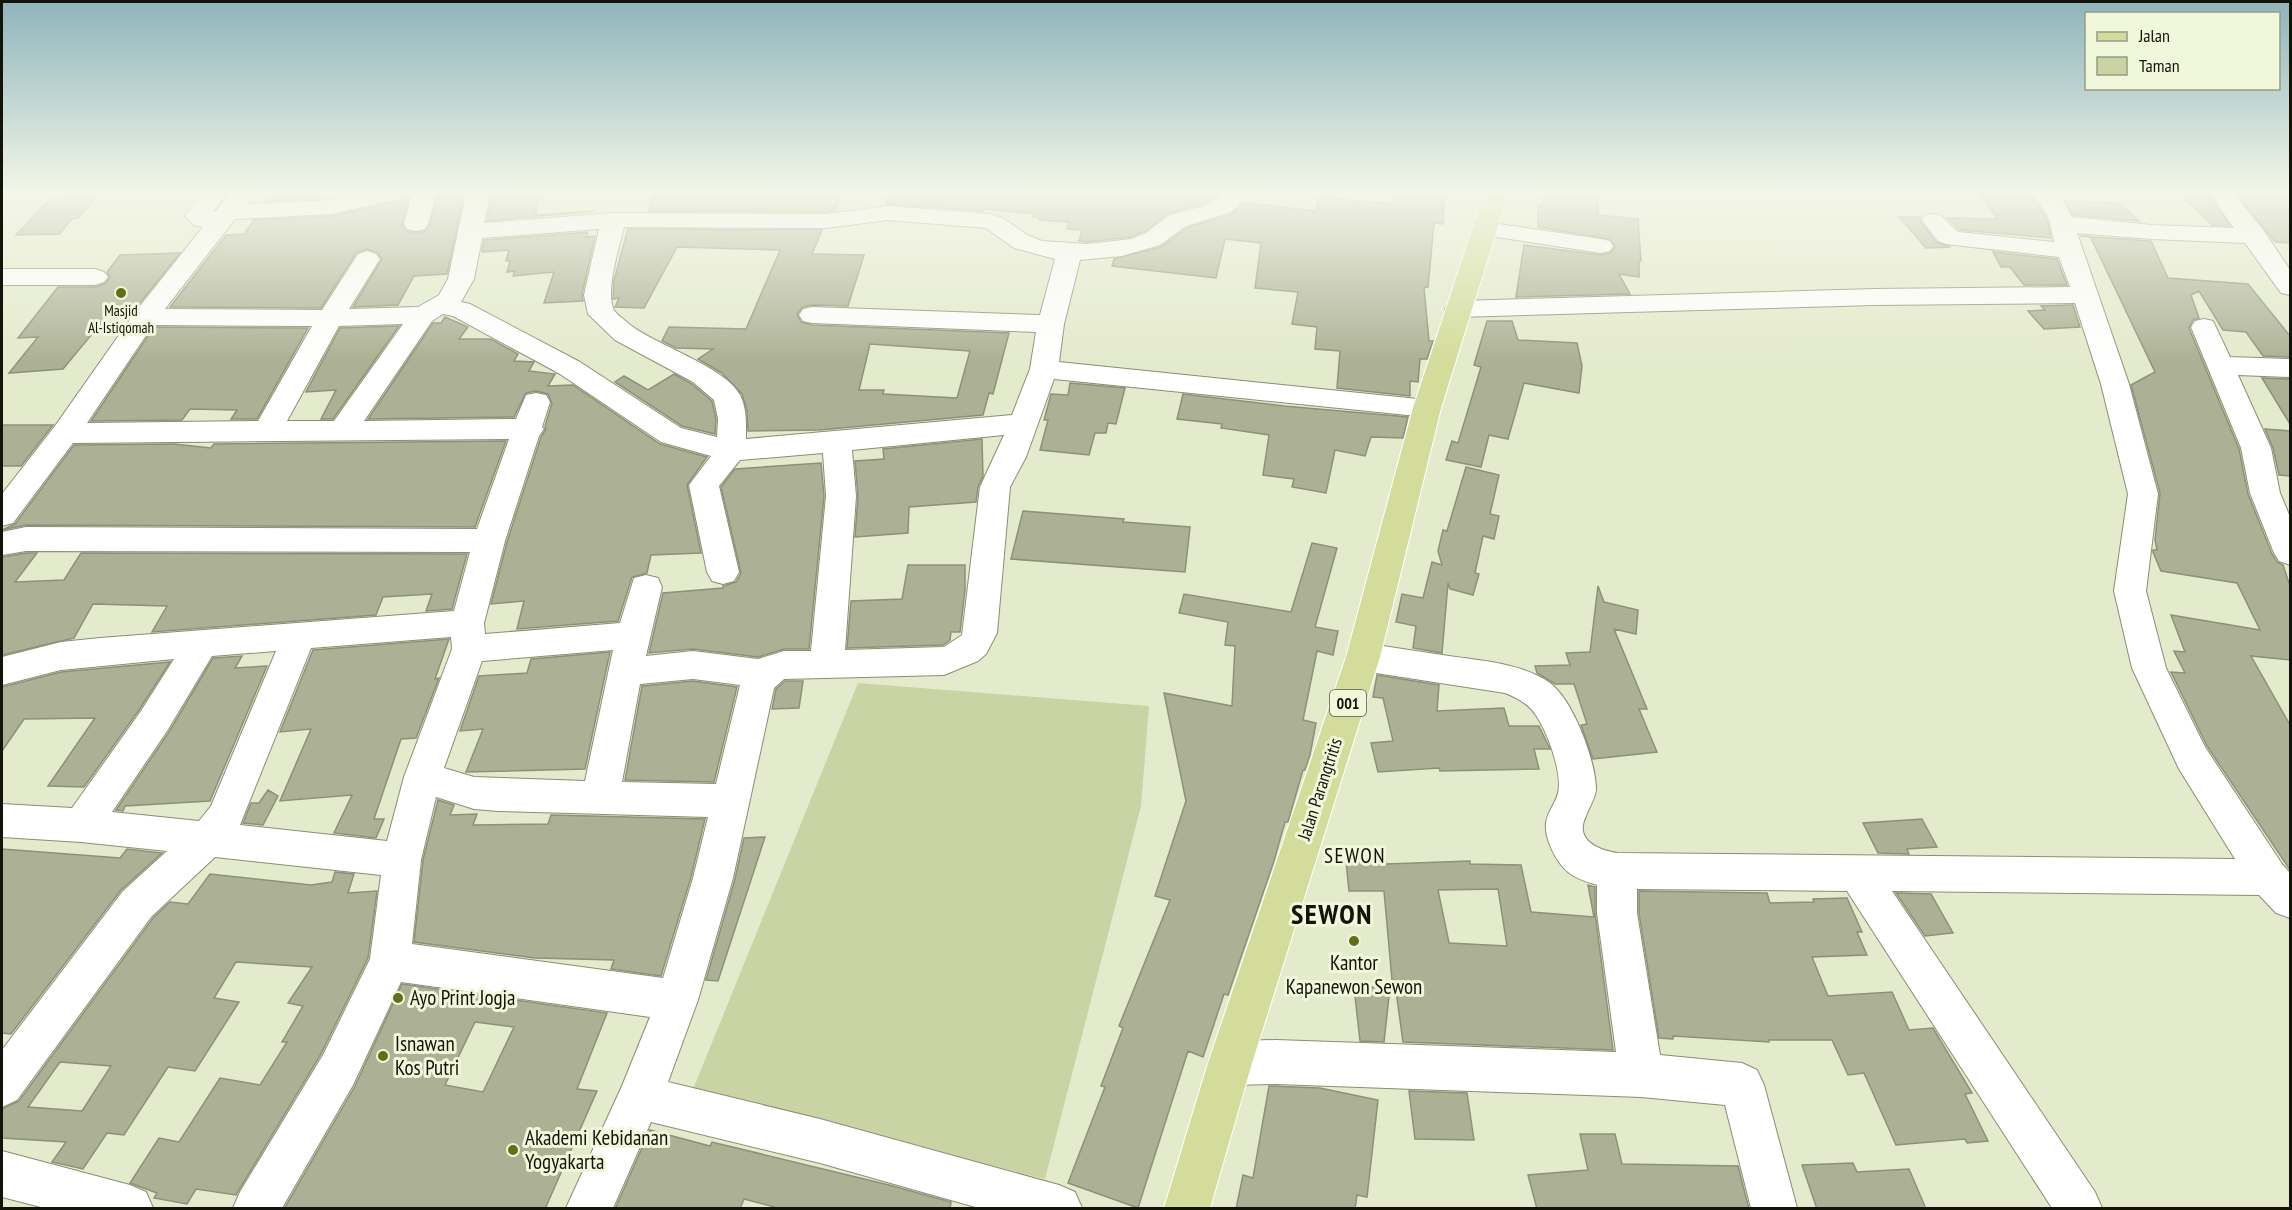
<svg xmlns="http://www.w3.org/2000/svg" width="2292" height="1210" font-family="'PT Sans Narrow',sans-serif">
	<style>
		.green { fill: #cad3a3 }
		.building { fill: #acb195; stroke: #8c9277; stroke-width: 1.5; fill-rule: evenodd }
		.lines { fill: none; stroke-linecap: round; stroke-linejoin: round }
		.minor-casing { stroke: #898e73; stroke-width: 2 }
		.major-casing { stroke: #fff; stroke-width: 2 }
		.minor { fill: #fff; fill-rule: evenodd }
		.major { fill: #d3dc9a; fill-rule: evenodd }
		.poi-dot { fill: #636e16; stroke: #f1f7da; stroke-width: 2 }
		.labels { text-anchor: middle; stroke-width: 6; stroke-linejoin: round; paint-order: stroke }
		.far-poi-label { font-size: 15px; fill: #12140a; stroke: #f1f7da }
		.shield { fill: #f1f7da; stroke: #555848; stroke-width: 1.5 }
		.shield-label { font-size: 16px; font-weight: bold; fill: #12140a }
		.street-label { font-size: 18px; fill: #12140a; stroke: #f1f7da }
		.quarter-label { font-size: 21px; letter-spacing: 1.5px; fill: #12140a; stroke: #f1f7da }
		.near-poi-label { font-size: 21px; fill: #12140a; stroke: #f1f7da; text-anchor: start }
		.near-district-label { font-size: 28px; font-weight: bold; letter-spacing: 1.5px; fill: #12140a; stroke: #f1f7da }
	</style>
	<rect width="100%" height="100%" fill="#e4eacc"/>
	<!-- green -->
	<path class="green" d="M858 683 1149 706 1141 806 1045 1179 692 1092Z"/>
	<!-- building -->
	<path class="building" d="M71 194H100L78 218H73L59 234 16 235 49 200H65Z
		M275 194H318L315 199 269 201Z
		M406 194H410L402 225 407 231 416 233 425 231 430 225 438 194H464L447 274 414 276 398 305 353 307 382 259 377 252 366 249 356 253 321 308 170 307 226 235 244 234 254 220 333 216 398 201 405 197Z
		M492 194H541L535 211 537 210 536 215 596 211 487 221Z
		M654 194H842L836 210 826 212 648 211Z
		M887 194H1221L1206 203 1167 214 1145 231 1130 237 1087 242 1079 241 1082 230 1067 229 1069 222 1039 220 1040 218 1033 217 1034 214 984 209 983 211 887 204Z
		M1394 194 1444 195 1443 224 1434 223 1428 287 1424 288 1429 341H1433L1427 359H1420L1418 382 1410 381V396L1337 388 1340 351 1315 349 1317 327 1292 324 1298 292 1255 288 1261 243 1225 239 1216 278 1112 266 1114 259 1161 247 1187 228 1232 214 1244 203 1316 211 1318 197 1393 204Z
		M1543 194H1598V215L1638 219 1641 261H1639V277L1619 274 1630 294 1516 297 1524 245 1601 255 1610 253 1615 247 1610 239 1538 227V206H1543Z
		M1979 194H2025L2032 196 2047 220 2051 238 1960 230 1947 218 1998 219Z
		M2180 194H2208L2230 226 2212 225Z
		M2237 194H2282L2290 202V243L2275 242Z
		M2065 201 2119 203 2139 221 2073 215Z
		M1899 217H1921L1920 221 1936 242 1951 247 1926 248Z
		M628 229 822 230 812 254 864 255 848 306 812 305 803 307 797 314 801 322 812 325 1009 333 993 394 989 393 983 415 819 430 748 431 747 411 742 394 722 373 698 359 713 349 676 348 662 341 669 327 746 329 780 250 677 247 644 308 615 307 619 298 613 299 614 280ZM870 344 970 351 957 398 883 394 884 390H859Z
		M588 232 586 237 595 236 582 294 583 301 544 303 554 272 513 276 515 271 507 272 510 261H506L509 250 482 252 484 240Z
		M2080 236 2151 241 2168 278 2248 284 2290 336V357L2263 356 2246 332 2223 330 2199 291 2191 295 2199 318 2193 320 2189 328 2239 449 2248 494 2272 554 2277 562 2283 565 2290 586V660L2251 656 2290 725V870L2207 746 2171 672 2185 673 2174 651 2185 652 2171 615 2260 630 2237 583 2161 571 2153 552V550H2157L2155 540 2160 493 2131 385 2155 372 2090 236Z
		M1993 252 2057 259 2067 285H2024L2010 267H2001Z
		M180 253 135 309 116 305 63 369 9 373 38 337 18 338 58 287H95L105 284 110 277 107 272 120 255Z
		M2073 305 2080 327 2044 329 2028 311 2045 310 2041 306Z
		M445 317 468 327 459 339H491L518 354 514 361 534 362 529 371 555 374 548 386 573 385 660 444 707 457 687 485 701 553 651 555 647 573 632 577 618 621 517 629 524 601 491 604 507 542 541 437 546 429 545 426 552 403 548 394 536 391 526 393 514 417 368 419 433 323H441Z
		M1487 321H1512L1518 340 1577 343 1582 366 1579 393 1524 383 1508 439 1489 435 1481 467 1446 460 1452 441 1458 443 1481 367 1474 365Z
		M399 326 333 419H321L336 390 306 392 340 328Z
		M154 327 308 328 257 419H231L237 410 190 409 182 420 91 421Z
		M674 374 692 384 712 401 716 419 715 434 682 426 615 382 624 376 648 390Z
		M2262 378 2290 379V424Z
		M1070 383 1125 388 1116 424 1108 423 1106 433H1095L1089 455 1040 450 1048 420H1044L1051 394 1068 395Z
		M1183 394 1284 406 1408 417 1403 438 1371 437 1365 456 1335 450 1326 493 1292 487 1294 479 1263 475 1269 435 1221 428 1222 424 1177 419Z
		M2 425H53L21 466H2Z
		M2265 429 2290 431V476L2279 475 2273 448Z
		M982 439 983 476 978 487 976 502 909 507 908 533 855 537 858 496 855 461 884 459 883 449Z
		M506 441 475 527 26 525 2 530 15 524 74 445 174 444 211 448 214 444Z
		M821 463 824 496 809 649H784L758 657 693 649 649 653 663 593 723 588V586L736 582 741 573 721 487 735 469Z
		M1466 467 1499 475 1490 514 1499 516 1494 539 1483 536 1475 573 1479 574 1473 595 1450 589 1448 583 1442 653 1413 648 1416 626 1396 622 1402 594 1423 598 1432 562 1442 565 1438 551 1443 530 1447 531Z
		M1023 511 1124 519 1123 522 1190 527 1185 572 1011 559Z
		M1312 543 1337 548 1315 627 1338 631 1333 655 1317 651 1303 720 1316 723 1310 755 1305 770H1303L1288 822H1285L1274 861 1228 995 1224 994 1203 1057 1188 1051 1138 1208 1068 1183 1105 1087 1101 1086 1123 1028 1119 1026 1170 900 1155 896 1186 801 1164 693 1232 706 1235 646 1225 645 1228 622 1179 613 1184 594 1291 612Z
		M26 553H37L15 582 64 580 81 553 467 554 452 609 426 611 432 594 383 597 376 615 152 632 167 606 93 604 74 638 2 655V557Z
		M908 565H965V590L960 632H951L950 640 943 645 847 648 851 601 902 599Z
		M1598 586 1604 602 1638 610 1636 634 1614 629 1647 709H1639L1657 752 1593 759 1581 725 1587 724 1574 684H1555L1537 673 1535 666 1570 665 1566 653 1590 652Z
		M449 639 435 679 439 678 416 738 401 739 374 819H384L376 838 334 833 352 795 280 801 311 729 280 732 313 650Z
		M610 652 585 769 466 772 483 729 460 731 479 676 527 673 531 659Z
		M242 656 235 668 267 666 210 801 125 806 123 811 116 810 169 732 213 658Z
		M170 662 139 710 84 787 48 786 95 718 24 719 2 751V687L61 672Z
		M1377 675 1439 685 1437 711 1504 708 1509 726H1539L1550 749H1534L1539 769 1440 771 1439 768 1378 772 1371 743 1393 741 1383 698 1373 697Z
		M693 681 737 687 714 782 625 780 642 686Z
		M785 681H803L799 708 772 709 776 689Z
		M268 790 278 796 263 825 243 823 251 803H259Z
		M438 800 454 805 450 815 477 814 473 825 548 824 551 815 705 819 691 877 661 976 611 969 614 960 535 958 414 942 423 860Z
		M1922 819 1937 847 1907 849 1909 854 1878 853 1863 823Z
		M765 837 718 981 706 980 735 879 744 838Z
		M2 849 120 858 127 849 162 853 121 890 11 1034 2 1033Z
		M1345 851H1384L1386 864 1470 861V864L1521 865 1531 912 1594 917 1588 885 1595 887V913L1613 1050 1403 1042 1396 991H1393L1384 891H1349ZM1498 889 1507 946 1449 943 1438 890Z
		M335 872 354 874 348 893 377 891 368 958 321 1054 236 1195 196 1189 187 1204 154 1198 157 1193 130 1183 159 1138 179 1142 220 1078 260 1085 287 1042H282L303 1006 288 1003 312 967 236 962 214 998 239 1002 195 1071 168 1067 124 1135 107 1133 83 1169 52 1162 66 1142 2 1138V1109L19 1101 153 918 170 902 188 904 210 874 311 885 332 882ZM60 1062 111 1066 82 1111 28 1107Z
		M1639 891 1767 893 1770 903 1814 902 1813 899 1847 898 1862 932H1857L1867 955 1812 957 1828 996 1892 992 1909 1030 1933 1028 1972 1093 1965 1094 1988 1141 1967 1143 1965 1139 1896 1145 1864 1073 1848 1075 1832 1040H1769V1042L1673 1036V1039L1659 1038 1639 913Z
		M1896 893 1931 894 1953 933 1925 936Z
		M402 984 607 1013 577 1089 597 1091 545 1209H284L355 1086ZM475 1022 514 1027 483 1092 445 1085Z
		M1354 987H1390L1384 1042 1360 1041Z
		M1269 1086 1320 1088 1378 1100 1367 1197 1357 1195 1355 1209H1236L1243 1175 1253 1178Z
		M1409 1091 1467 1093 1474 1140 1415 1139Z
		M650 1130 710 1146 712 1142 889 1185 951 1202 950 1209H782L744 1199 740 1209H615Z
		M1580 1134H1615L1622 1164 1738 1166 1749 1209H1537L1528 1175 1588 1170Z
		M1853 1163 1857 1172 1909 1169 1926 1209H1817L1802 1165Z"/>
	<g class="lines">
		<!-- minor casing -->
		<g class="minor-casing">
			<path id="minor" d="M202 194H226L213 212 216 211 230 194H254L247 204 332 200 359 194H401L397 199 332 214 235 219 165 309 322 310 358 254 367 251 376 254 380 259 349 309 418 307 439 295 448 279 466 194H490L484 223 613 213 826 214 888 206 989 214 1003 218 1027 235 1042 241 1087 244 1131 239 1146 233 1168 216 1207 205 1225 194H1250L1231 212 1186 226 1160 245 1122 256 1080 260 1064 324 1059 362 1437 401 1441 408 1437 415 1427 417 1054 379 1026 457 1010 487 997 633 986 654 978 661 944 675 784 679 774 688 733 878 698 1000 668 1082 820 1119 1059 1185 1075 1192 1082 1208H979L820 1163 651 1122 613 1208H566L622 1086 650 1017 401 982 353 1085 282 1208H233L240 1192 323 1055 370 959 381 875 215 857 151 917 17 1100 2 1107V1050L123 891 167 851 81 842 2 837V804L72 808 141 711 174 659 61 670 2 685V657L61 642 100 638 454 611 470 552 26 551 2 555V532L26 527 477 529 509 439 73 443 13 523 2 526V494L55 426 136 311 203 227 194 225 185 216ZM888 220 986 228 1014 248 1055 259 1040 315 812 307 803 309 799 315 803 321 812 323 1036 332 1030 369 1012 415 746 439C746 425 747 408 740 395 726 367 655 345 629 324 624 319 615 314 613 308 606 288 619 249 624 227L826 228ZM599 229 584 295 588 314 615 340 693 382 714 400 718 419 717 437 681 428 580 362 470 304 461 302 474 279 482 238ZM443 314 453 316 560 374 661 442 711 456 689 485 707 572 712 581 723 584 734 581 739 572 719 486 740 460 823 453 826 496 811 651H784L758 659 693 651 646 656 662 587 658 578 646 575 634 578 620 623 485 634 484 623 505 541 539 436 544 429 542 427 550 402 546 395 536 393 526 395 516 419 364 421 432 321ZM403 324 334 421H287L339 326ZM153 325 312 326 258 421 87 423ZM1004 435 980 487 962 635 944 647 845 650 856 496 852 450ZM451 637 452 649 404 777 387 841 240 825 311 648ZM613 650 585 781 474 777 444 768 482 661ZM276 651 211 806 199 821 112 812 167 731 212 656ZM693 679 740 685 716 784 622 782 640 684ZM436 797 474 809 498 811 708 817 693 878 663 978 412 944 421 860Z
				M412 194H436L428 224 425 229 416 231 407 229 404 224Z
				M2034 194H2058L2072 217 2152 225 2234 228 2210 194H2234L2264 231 2290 270V295L2281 293 2245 243 2152 239 2077 233 2129 384 2158 494 2146 591 2166 668 2205 747 2282 864 2290 873V918L2276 913 2259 895 1892 891 2095 1192 2102 1208H2052L1847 891 1637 889V913L1660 1055 1742 1063 1757 1070 1764 1085 1797 1208H1751L1725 1105 1641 1097 1276 1084 1230 1085 1215 1078 1208 1063 1215 1048 1230 1041 1276 1040 1616 1052 1597 913V885C1588 882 1576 879 1568 872 1556 862 1544 838 1546 823 1547 812 1556 803 1558 793 1563 773 1546 726 1532 710 1525 702 1515 697 1505 693L1363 671 1351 667 1346 657 1351 647 1363 643C1392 647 1420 652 1449 656 1482 661 1522 663 1550 683 1573 700 1596 761 1596 790 1595 799 1589 807 1586 816 1574 840 1598 850 1617 853L2235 859 2179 769 2132 668 2114 591 2128 494 2101 384 2075 303 1874 305 1458 317 1449 315 1445 309 1449 303 1458 301 1874 289 2070 287 2059 257 1946 244 1938 241 1922 220 1925 215C1945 210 1945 224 1959 232L2054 242 2049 219Z
				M1485 222 1601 239 1610 241 1613 246 1610 251 1601 253 1476 234 1473 229 1476 224Z
				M2 269H95L104 272 108 277 104 282 95 285H2Z
				M2204 319 2213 321 2230 357 2290 359V377L2238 375 2271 448 2280 493 2290 517V565L2279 561 2274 553 2250 493 2241 448 2191 327 2195 321Z
				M2 1151 130 1185 146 1192 153 1208H45L2 1197Z"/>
		</g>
		<!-- major casing -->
		<g class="major-casing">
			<path id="major" d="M1484 194H1508L1441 408 1380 657 1252 1063 1210 1208H1164L1208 1063 1346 657 1413 408Z"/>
		</g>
		<!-- minor -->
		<use href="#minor" class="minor"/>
		<!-- major -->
		<use href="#major" class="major"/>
	</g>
	<!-- sky -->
	<linearGradient id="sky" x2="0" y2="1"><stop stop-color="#8eb4bb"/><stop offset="0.53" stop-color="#f3f6e8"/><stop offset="1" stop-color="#f3f6e8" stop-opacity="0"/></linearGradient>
	<rect width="2292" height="363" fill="url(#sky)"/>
	<!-- markers -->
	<g class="poi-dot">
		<circle cx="121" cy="293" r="6"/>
		<circle cx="1354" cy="941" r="6"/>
		<circle cx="398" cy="998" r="6"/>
		<circle cx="383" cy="1056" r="6"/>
		<circle cx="513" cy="1150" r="6"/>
	</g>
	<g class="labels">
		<!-- far-poi labels -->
		<g class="far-poi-label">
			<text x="121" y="316">Masjid<tspan x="121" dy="17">Al-Istiqomah</tspan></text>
		</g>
		<!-- shield labels -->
		<rect class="shield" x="1330" y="690" width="36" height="26" rx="4.5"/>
		<g class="shield-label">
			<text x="1348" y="709">001</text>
		</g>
		<!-- street labels -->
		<g class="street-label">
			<text transform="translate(1320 789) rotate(-72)" y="6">Jalan Parangtritis</text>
		</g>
		<!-- quarter labels -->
		<g class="quarter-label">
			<text x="1355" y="863">SEWON</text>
		</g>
		<!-- near-poi labels -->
		<g class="near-poi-label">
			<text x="1354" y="970" text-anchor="middle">Kantor<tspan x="1354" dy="24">Kapanewon Sewon</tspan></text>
			<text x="410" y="1005">Ayo Print Jogja</text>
			<text x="395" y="1051">Isnawan<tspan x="395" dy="24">Kos Putri</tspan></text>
			<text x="525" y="1145">Akademi Kebidanan<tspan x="525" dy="24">Yogyakarta</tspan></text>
		</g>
		<!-- near-district labels -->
		<g class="near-district-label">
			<text x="1332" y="924">SEWON</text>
		</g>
	</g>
	<!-- border -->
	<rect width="2292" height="1210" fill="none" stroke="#12140a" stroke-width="6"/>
	<!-- legend -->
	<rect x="2085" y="12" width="195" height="78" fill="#f1f7da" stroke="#989c87" stroke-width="1.5"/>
	<rect x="2097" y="32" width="30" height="9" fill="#d3dc9a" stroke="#989c87" stroke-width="1.5"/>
	<text x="2139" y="42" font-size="18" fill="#12140a">Jalan</text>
	<rect x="2097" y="57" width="30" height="18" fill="#cad3a3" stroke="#989c87" stroke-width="1.5"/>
	<text x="2139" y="72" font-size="18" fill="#12140a">Taman</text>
</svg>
